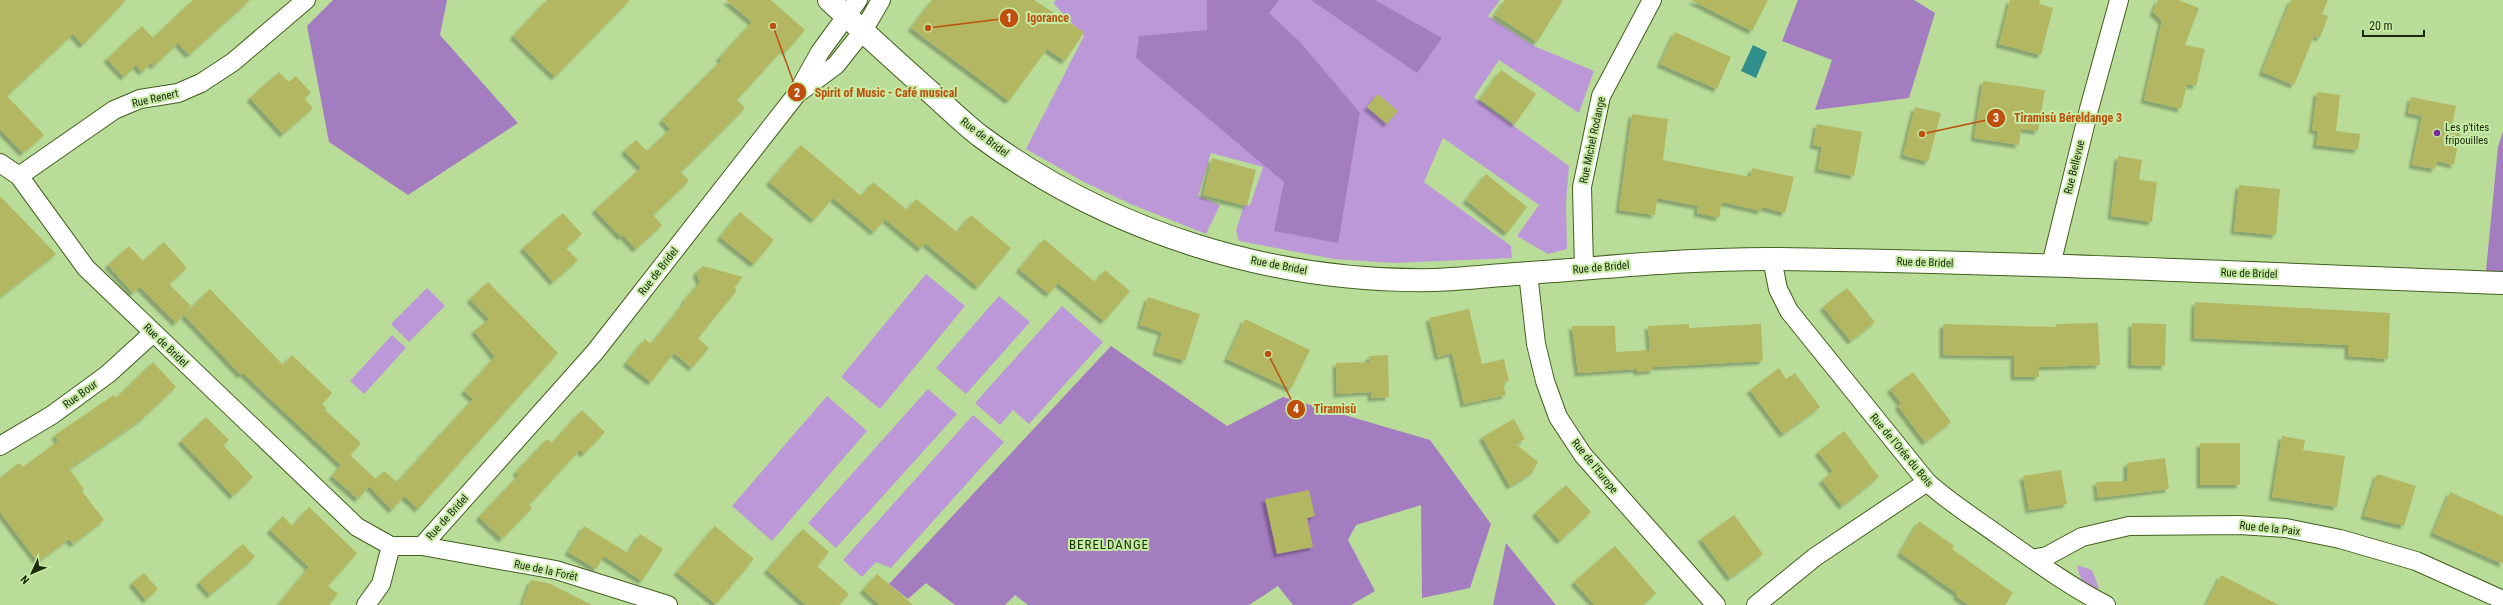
<svg xmlns="http://www.w3.org/2000/svg" width="2503" height="605" font-family="'Roboto Condensed',sans-serif">
	<style>
		.green { fill: #bd98d8 }
		.forest { fill: #a47cc0 }
		.water { fill: #318f8b }
		.building { fill: #b3b762; filter: url(#shadow) }
		.lines { fill: none; stroke-linecap: round; stroke-linejoin: round }
		.street-casing { stroke: #41601d; stroke-width: 20 }
		.secondary-casing { stroke: #41601d; stroke-width: 24 }
		.street { stroke: #fff; stroke-width: 18 }
		.secondary { stroke: #fff; stroke-width: 22 }
		.poi-dot { fill: #752a9d; stroke: #c6eba4; stroke-width: 1.5 }
		.labels { text-anchor: middle; stroke-width: 4; stroke-linejoin: round; paint-order: stroke }
		.street-label { font-size: 11px; fill: #1a280c; stroke: #c6eba4 }
		.poi-label { font-size: 11px; fill: #1a280c; stroke: #c6eba4; text-anchor: start }
		.quarter-label { font-size: 13px; letter-spacing: 1px; fill: #1b3100; stroke: #c6eba4 }
		.leader { fill: none; stroke: #bf4f0c; stroke-width: 1.5 }
		.callout-dot { fill: #bf4f0c; stroke: #c6eba4; stroke-width: 1.5 }
		.mark-label { font-size: 12px; text-anchor: middle; font-weight: bold; fill: #fff }
		.callout-label { font-size: 12px; text-anchor: middle; font-weight: bold; fill: #bf4f0c; stroke: #c6eba4; stroke-width: 4; stroke-linejoin: round; paint-order: stroke }
	</style>
	<defs>
		<filter id="shadow"><feDropShadow dx="-3.5" dy="3.5" stdDeviation="1" flood-color="#0004"/></filter>
	</defs>
	<rect width="100%" height="100%" fill="#b9dd98"/>
	<!-- green -->
	<path class="green" d="M1056 0H1500L1488 16 1534 46 1594 71 1579 113 1499 60 1474 97 1569 166 1566 203 1567 249 1548 254 1517 236 1539 205 1443 138 1424 182 1511 246 1512 258 1392 263 1334 259 1239 241 1236 231 1244 205H1250L1263 167 1211 153 1198 196 1220 205 1206 234 1133 205 1084 182 1026 149 1084 36 1053 3Z
		M926 274 965 306 880 409 841 377Z
		M427 288 445 306 409 342 391 324Z
		M999 296 1030 322 966 394 936 368Z
		M1062 306 1103 342 1029 424 1013 410 1000 425 975 403Z
		M392 335 406 348 364 394 350 381Z
		M928 389 957 414 836 548 808 523Z
		M827 396 867 431 772 541 732 506Z
		M973 415 1004 442 891 568 876 562 862 577 843 560Z
		M2077 565 2092 570 2099 588 2097 589C2083 584 2080 580 2077 565Z"/>
	<!-- forest -->
	<path class="forest" d="M333 0H447L440 35 518 123 408 195 329 142 307 26Z
		M1207 0H1279L1269 13 1300 42 1360 113 1338 243 1274 231 1284 182 1136 58 1139 36 1207 30Z
		M1311 0H1375L1442 38 1417 73Z
		M1798 0H1914L1935 13 1909 98 1815 110 1832 60 1782 41Z
		M2503 131V271H2486L2498 147Z
		M1111 346 1227 426 1283 397 1430 440 1491 524 1470 588 1422 598 1421 505 1356 525 1348 540 1375 591 1351 605H1293L1278 586 1249 605H1028L1015 595 1005 605H955L926 583 908 599 889 584Z
		M1506 543 1556 605H1493Z"/>
	<!-- water -->
	<path class="water" d="M1753 45 1767 52 1756 78 1741 71Z"/>
	<!-- building -->
	<path class="building" d="M0 0H126L83 45 73 34 7 96 44 135 23 153 0 129Z
		M193 0H250L189 55 178 43 154 66 151 63 142 72 136 65 124 77 107 59 142 26 153 38Z
		M547 0H630L555 77 513 36Z
		M726 0H771L805 30 786 52 783 49 737 100 745 108 681 172 689 181 653 215 662 225 636 249 623 235 621 237 595 210 641 168 624 151 636 140 647 151 670 129 662 120 722 60 719 58 752 22Z
		M932 0H1034L1084 32 1065 61 1047 49 1009 101 911 28Z
		M1505 0H1563L1537 42 1495 15Z
		M1691 0H1768L1752 31Z
		M2010 0H2040L2039 4 2053 8 2041 55 1999 44Z
		M2158 0H2179L2199 8 2185 45 2205 49 2196 86 2187 84 2181 109 2144 100 2162 21 2153 12Z
		M2291 0H2328L2322 14 2328 16 2320 38 2314 36 2294 85 2262 72Z
		M1675 32 1731 57 1717 89 1660 64Z
		M1501 70 1536 94 1515 124 1480 99Z
		M279 72 289 82 296 76 311 93 304 98 313 108 283 134 250 98Z
		M1983 81 2045 90 2038 131 2021 129 2019 145 1974 138Z
		M2317 92 2340 95 2336 131 2360 134 2358 150 2316 145 2318 131 2312 130Z
		M1378 94 1398 111 1387 124 1367 107Z
		M2411 97 2456 106 2451 132 2460 134 2454 165 2437 161 2435 169 2412 165 2422 116 2408 113Z
		M1915 107 1941 113 1928 162 1903 155Z
		M1632 114 1668 119 1663 160 1750 177 1752 168 1794 177 1785 213 1762 207 1761 211 1722 202 1719 218 1697 213 1698 206 1657 198 1655 215 1619 210Z
		M1817 124 1862 132 1854 176 1818 169 1822 147 1813 145Z
		M801 145 861 196 873 182 907 210 916 199 957 232 971 215 1011 248 978 287 925 243 921 249 885 219 874 232 833 198 814 220 769 182Z
		M2118 156 2142 160 2139 180 2157 182 2152 222 2111 216Z
		M1212 158 1256 170 1247 206 1203 195Z
		M1486 174 1527 207 1507 233 1466 200Z
		M2239 185 2280 189 2276 235 2234 231Z
		M0 196 56 254 0 297Z
		M740 212 774 240 754 264 720 237Z
		M563 213 582 234 566 248 578 260 553 282 523 248Z
		M1044 239 1095 282 1105 270 1130 291 1104 321 1058 283 1049 294 1019 269Z
		M164 242 187 268 169 284 191 306 176 323 140 287 133 293 108 265 129 246 143 261Z
		M703 266 743 277 734 287 737 290 698 338 709 348 692 368 674 353 651 382 626 363 645 339 651 344 685 302 684 301 700 282 696 273Z
		M488 282 558 353 418 509 404 496 392 510 369 486 384 471 397 482 473 399 464 391 495 357 474 331 489 319 470 299Z
		M1847 288 1875 322 1851 341 1823 307Z
		M210 289 283 365 292 355 332 393 322 404 327 409 325 410 361 443 341 465 243 373 241 375 184 315Z
		M1148 297 1200 314 1185 361 1156 352 1162 332 1140 325Z
		M2195 302 2390 313 2388 359 2348 356V345L2194 338Z
		M1469 309 1482 364 1504 359 1509 381 1503 383 1506 395 1464 404 1452 353 1438 357 1429 318Z
		M1245 319 1310 350 1291 389 1227 359Z
		M2098 323 2100 365 2039 367V377H2014V356L1943 355V324L2056 327V324Z
		M2132 323 2166 324 2165 366 2131 365Z
		M1689 324V328L1761 324 1763 361 1653 367 1654 370 1637 372V369L1578 373 1572 326H1615L1616 352 1650 350 1648 326Z
		M1388 355 1389 397 1371 398V392L1337 394 1336 363 1369 362V356Z
		M153 362 176 387 141 420 69 469 84 489 82 491 104 520 73 544 69 539 38 562 0 512V478L19 463 23 467 58 441 55 435 114 395 116 398Z
		M1779 368 1786 379 1795 373 1820 407 1783 434 1750 390Z
		M1913 372 1951 422 1925 442 1898 406 1901 403 1890 389Z
		M582 410 605 432 584 454 580 450 529 505 532 508 502 539 479 517 519 475 516 472 547 439 552 443Z
		M206 417 229 440 223 445 253 477 233 496 181 441Z
		M1514 419 1525 439 1516 444 1538 462 1532 473 1510 486 1482 437Z
		M1844 431 1879 477 1842 506 1822 480 1833 471 1818 452Z
		M2282 436 2305 440 2303 450 2345 456 2337 507 2272 497Z
		M2200 443H2240V485H2200Z
		M350 455 376 479 358 499 332 476Z
		M2165 458 2169 489 2098 498 2096 482 2127 481V463Z
		M2061 470 2067 504 2029 510 2023 476Z
		M2377 474 2416 486 2404 526 2364 516Z
		M1566 485 1591 512 1560 541 1535 513Z
		M1309 490 1315 516 1307 518 1313 547 1277 554 1265 499Z
		M2450 492 2503 516V564L2433 533Z
		M309 507 357 553 328 586 338 594 329 605H278L309 567 270 530 283 516 292 526Z
		M1734 515 1763 554 1730 578 1701 539Z
		M1919 521 1954 546 1952 549 2013 593 2005 605H1969L1956 596 1958 594 1900 553Z
		M584 526 628 553 640 534 663 549 642 581 604 556 596 569 568 552Z
		M715 526 754 559 716 604 677 572Z
		M803 529 829 552 817 566 849 594 839 605H806L767 570Z
		M243 544 255 557 210 595 199 582Z
		M1615 546 1656 593 1643 605H1595L1574 582Z
		M144 573 158 589 146 600 132 583Z
		M877 574 889 584 913 605H880L863 590Z
		M2221 575 2279 605H2206Z
		M531 580 548 583 592 605H522Z"/>
	<g class="lines">
		<!-- street casing -->
		<g class="street-casing">
			<path id="street" d="M801 91 836 65 863 31 881 0
				M0 163 19 176 86 268 357 527 391 546H422L595 352 796 95 820 52 858 0
				M19 176 114 110 140 99 178 93 201 83 233 62 306 0
				M1772 259 1778 289 1789 311 1927 482C1950 503 1976 519 2001 537 2035 561 2069 586 2106 605
				M2051 265 2089 109 2119 0
				M1584 268 1582 187 1601 96 1652 0
				M1528 273 1536 344 1545 381 1558 417 1583 455 1716 605
				M0 446 52 415 108 374 153 333
				M422 546 556 570 668 605
				M2032 559 2047 556 2082 537 2129 526 2239 525 2286 528 2340 539 2416 561 2503 600
				M366 605 381 584 391 546
				M1756 605 1815 557 1927 482"/>
		</g>
		<!-- secondary casing -->
		<g class="secondary-casing">
			<path id="secondary" d="M829 0C862 30 894 60 927 89 945 105 962 122 980 136 1111 233 1273 283 1435 280 1462 279 1488 276 1515 274 1603 268 1691 258 1779 259 2021 262 2262 274 2503 283"/>
		</g>
		<!-- street -->
		<use href="#street" class="street"/>
		<!-- secondary -->
		<use href="#secondary" class="secondary"/>
	</g>
	<!-- markers -->
	<circle class="poi-dot" cx="2437" cy="133" r="4"/>
	<g class="labels">
		<!-- street labels -->
		<g class="street-label">
			<text transform="translate(155 98) rotate(-13)" y="4">Rue Renert</text>
			<text transform="translate(985 137) rotate(37)" y="4">Rue de Bridel</text>
			<text transform="translate(1592 140) rotate(-78)" y="4">Rue Michel Rodange</text>
			<text transform="translate(2074 167) rotate(-76)" y="4">Rue Bellevue</text>
			<text transform="translate(1925 262) rotate(2)" y="4">Rue de Bridel</text>
			<text transform="translate(1279 265) rotate(11)" y="4">Rue de Bridel</text>
			<text transform="translate(1601 267) rotate(-5)" y="4">Rue de Bridel</text>
			<text transform="translate(658 271) rotate(-52)" y="4">Rue de Bridel</text>
			<text transform="translate(2249 273) rotate(2)" y="4">Rue de Bridel</text>
			<text transform="translate(166 345) rotate(44)" y="4">Rue de Bridel</text>
			<text transform="translate(80 394) rotate(-36)" y="4">Rue Bour</text>
			<text transform="translate(1902 450) rotate(50)" y="4">Rue de l'Orée du Bois</text>
			<text transform="translate(1595 466) rotate(51)" y="4">Rue de l'Europe</text>
			<text transform="translate(447 517) rotate(-48)" y="4">Rue de Bridel</text>
			<text transform="translate(2270 528) rotate(6)" y="4">Rue de la Paix</text>
			<text transform="translate(546 570) rotate(12)" y="4">Rue de la Forêt</text>
		</g>
		<!-- poi labels -->
		<g class="poi-label">
			<text x="2445" y="131">Les p'tites<tspan x="2445" dy="13">fripouilles</tspan></text>
		</g>
		<!-- quarter labels -->
		<g class="quarter-label">
			<text x="1109" y="549">BERELDANGE</text>
		</g>
	</g>
	<!-- callouts -->
	<path class="leader" d="M928 28L1009 18M773 26L797 92M1922 134L1996 118M1268 354L1296 409"/>
	<g class="callout-dot">
		<circle cx="928" cy="28" r="4"/>
		<circle cx="773" cy="26" r="4"/>
		<circle cx="1922" cy="134" r="4"/>
		<circle cx="1268" cy="354" r="4"/>
		<circle cx="1009" cy="18" r="10"/>
		<circle cx="797" cy="92" r="10"/>
		<circle cx="1996" cy="118" r="10"/>
		<circle cx="1296" cy="409" r="10"/>
	</g>
	<g class="mark-label">
		<text x="1009" y="22">1</text>
		<text x="797" y="97">2</text>
		<text x="1996" y="122">3</text>
		<text x="1296" y="413">4</text>
	</g>
	<g class="callout-label">
		<text x="1048" y="22">Igorance</text>
		<text x="886" y="97">Spirit of Music - Café musical</text>
		<text x="2068" y="122">Tiramisù Béreldange 3</text>
		<text x="1335" y="413">Tiramisù</text>
	</g>
	<!-- north arrow -->
	<g transform="translate(32 573) rotate(226)" stroke="#c6eba4" stroke-width="3" paint-order="stroke">
	<path d="M0-3L7 15L0 10L-7 15Z" fill="#1a280c"/>
	<text y="-6" font-size="11" font-weight="bold" text-anchor="middle" fill="#1a280c">N</text>
	</g>
	<!-- scale -->
	<path d="M2363 30v6h61v-6" fill="none" stroke="#1a280c" stroke-width="2"/>
	<text x="2369" y="30" font-size="12" fill="#1a280c" stroke="#c6eba4" stroke-width="3" paint-order="stroke">20 m</text>
</svg>
